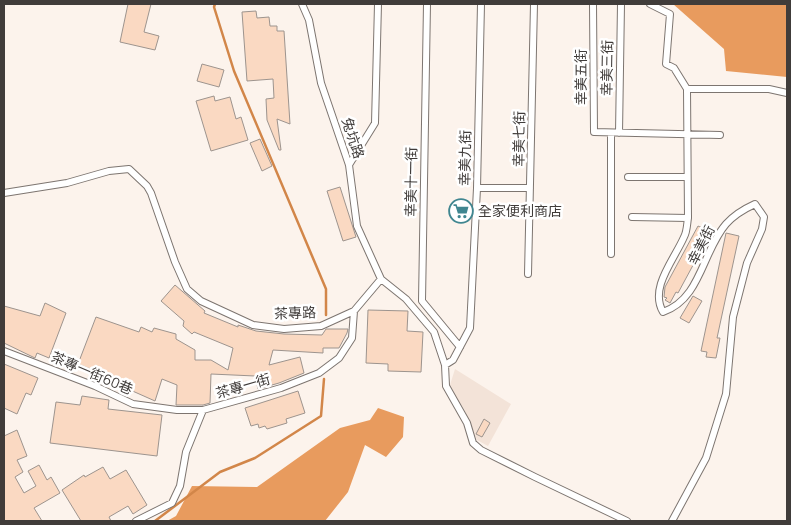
<svg xmlns="http://www.w3.org/2000/svg" width="791" height="525" font-family="Manrope,'Noto Sans TC',sans-serif">
	<style>
		.built { fill: #f3e3d8 }
		.forest { fill: #e89b5e }
		.lines { fill: none; stroke-linecap: round; stroke-linejoin: round }
		.stream { stroke: #d28649; stroke-width: 2.5 }
		.building { fill: #fad9c2; stroke: #9d948e }
		.minor-casing { stroke: #7d7570; stroke-width: 8 }
		.minor { stroke: #fff; stroke-width: 6 }
		.labels { text-anchor: middle; stroke-width: 5; stroke-linejoin: round; paint-order: stroke }
		.street-label { font-size: 14px; fill: #403c3a; stroke: #fff }
		.poi-label { font-size: 14px; fill: #403c3a; stroke: #fff; text-anchor: start }
	</style>
	<rect width="100%" height="100%" fill="#fcf3ec"/>
	<!-- built -->
	<path class="built" d="M455 369 511 404 488 446 477 440 464 409 453 393 450 385Z"/>
	<!-- forest -->
	<path class="forest" d="M673 4H787V77L726 71 724 49Z
		M378 408 404 417 403 437 386 457 365 445 348 492 325 521H167L176 516 192 486 257 487 340 428 370 420Z"/>
	<g class="lines">
		<!-- stream -->
		<path class="stream" d="M215 4 214 7 234 71 326 289V315
			M155 521 220 472 255 458 321 416 324 379"/>
	</g>
	<!-- building -->
	<path class="building" d="M128 4H151L144 32 159 36 155 50 120 42Z
		M256 11 257 18 269 17 270 26H277V31H284L290 124 277 119 281 150H279L267 120 266 99 274 98 273 79 247 81 242 12Z
		M202 64 224 70 219 87 197 81Z
		M214 96 215 101 230 97 236 119 241 117 248 140 211 151 196 101Z
		M260 139 272 166 262 171 250 143Z
		M340 187 356 237 343 241 327 191Z
		M698 226 711 232 678 293 676 292 670 303 665 300 667 298 664 297 665 287Z
		M726 233 739 236 717 338H720L716 358 706 357 707 352 701 351Z
		M175 285 205 311 204 313 238 327V325L256 331 284 334 322 335 326 329H348L347 333 339 348H323V353L273 350 269 365 300 357 304 373 279 383 258 389 255 376 211 374 210 403 203 405H176L177 385 162 379 155 401 128 389 130 383 118 379 115 385 101 380 103 374 78 364 96 317 139 332 141 327 152 332 154 328 176 334V339L195 350V360H211L228 370 233 348 194 332 192 334 183 326 184 321 161 301Z
		M693 296 702 301 689 323 680 318Z
		M45 303 66 313 49 358 37 353 35 358 4 343V306L40 316Z
		M368 310 408 311 407 331 423 332 421 372 388 371V364L366 363Z
		M4 364 38 378 31 395 26 393 17 414 4 408Z
		M298 391 305 413 286 419 287 423 267 429 265 426 259 428 258 424 251 426 245 408Z
		M82 396 109 400 108 409 162 415 157 456 50 443 56 402 80 405Z
		M484 419 490 423 482 437 476 434Z
		M17 430 27 456 17 460 23 472 15 477 24 493 36 486 28 471 39 465 47 480 51 477 60 493 34 508 42 521H4V436Z
		M103 467 110 479 126 470 147 505 133 514 128 506 109 517 111 521H81L62 490 84 475 85 477Z"/>
	<g class="lines">
		<!-- minor casing -->
		<g class="minor-casing">
			<path id="minor" d="M302 4 309 20 321 83 349 165 357 226 381 279 406 299 434 332 445 365 446 386 467 423 473 443 481 450 535 477 627 521
				M427 4 422 301 460 347
				M593 4 594 132 720 135
				M650 4 670 14 666 64 674 68 687 89
				M687 89H769L787 93
				M611 133V254
				M619 133 621 4
				M349 165 375 123 378 4
				M628 177H687
				M477 188H530
				M4 193 67 183 109 171 129 169 147 186 151 193 175 262 187 289 201 301 253 325 284 329 321 326 354 311 381 279
				M632 217 688 218
				M528 274 534 4
				M4 351 95 386 133 404 177 410H203L281 388 319 373 339 358 352 338 354 311
				M445 365 453 360 470 328 477 188 481 4
				M136 521 172 503 180 486 186 452 203 410
				M672 521 706 458 726 394 733 317 747 263 762 229 764 217 755 204C744 209 734 215 726 224 702 252 701 299 663 312 649 288 674 260 684 237 687 232 687 224 688 218L687 89"/>
		</g>
		<!-- minor -->
		<use href="#minor" class="minor"/>
	</g>
	<!-- icons -->
	<defs>
		<g id="supermarket-ring" transform="scale(1.25)"><circle r="9.5" fill="#fff" stroke="#408690" stroke-width="1.5"/><path d="M-6-5.5h2.5l.6 2H6L4.5 2H-2.5L-4.4-4H-6ZM-1.5 3.2a1.3 1.3 0 1 0 .1 0ZM3 3.2a1.3 1.3 0 1 0 .1 0Z" fill="#408690"/></g>
	</defs>
	<g fill-rule="evenodd">
		<use href="#supermarket-ring" x="461" y="211"/>
	</g>
	<g class="labels">
		<!-- street labels -->
		<g class="street-label">
			<text transform="translate(607 68) rotate(-89)" y="5">幸美三街</text>
			<text transform="translate(581 77) rotate(-90)" y="5">幸美五街</text>
			<text transform="translate(353 138) rotate(72)" y="5">兔坑路</text>
			<text transform="translate(519 139) rotate(-89)" y="5">幸美七街</text>
			<text transform="translate(465 158) rotate(-89)" y="5">幸美九街</text>
			<text transform="translate(411 182) rotate(-89)" y="5">幸美十一街</text>
			<text transform="translate(701 245) rotate(-63)" y="5">幸美街</text>
			<text transform="translate(295 313) rotate(-2)" y="5">茶專路</text>
			<text transform="translate(92 373) rotate(23)" y="5">茶專一街60巷</text>
			<text transform="translate(243 386) rotate(-16)" y="5">茶專一街</text>
		</g>
		<!-- poi labels -->
		<g class="poi-label">
			<text x="478" y="216">全家便利商店</text>
		</g>
	</g>
	<!-- border -->
	<rect width="791" height="525" fill="none" stroke="#403c3a" stroke-width="10"/>
</svg>
